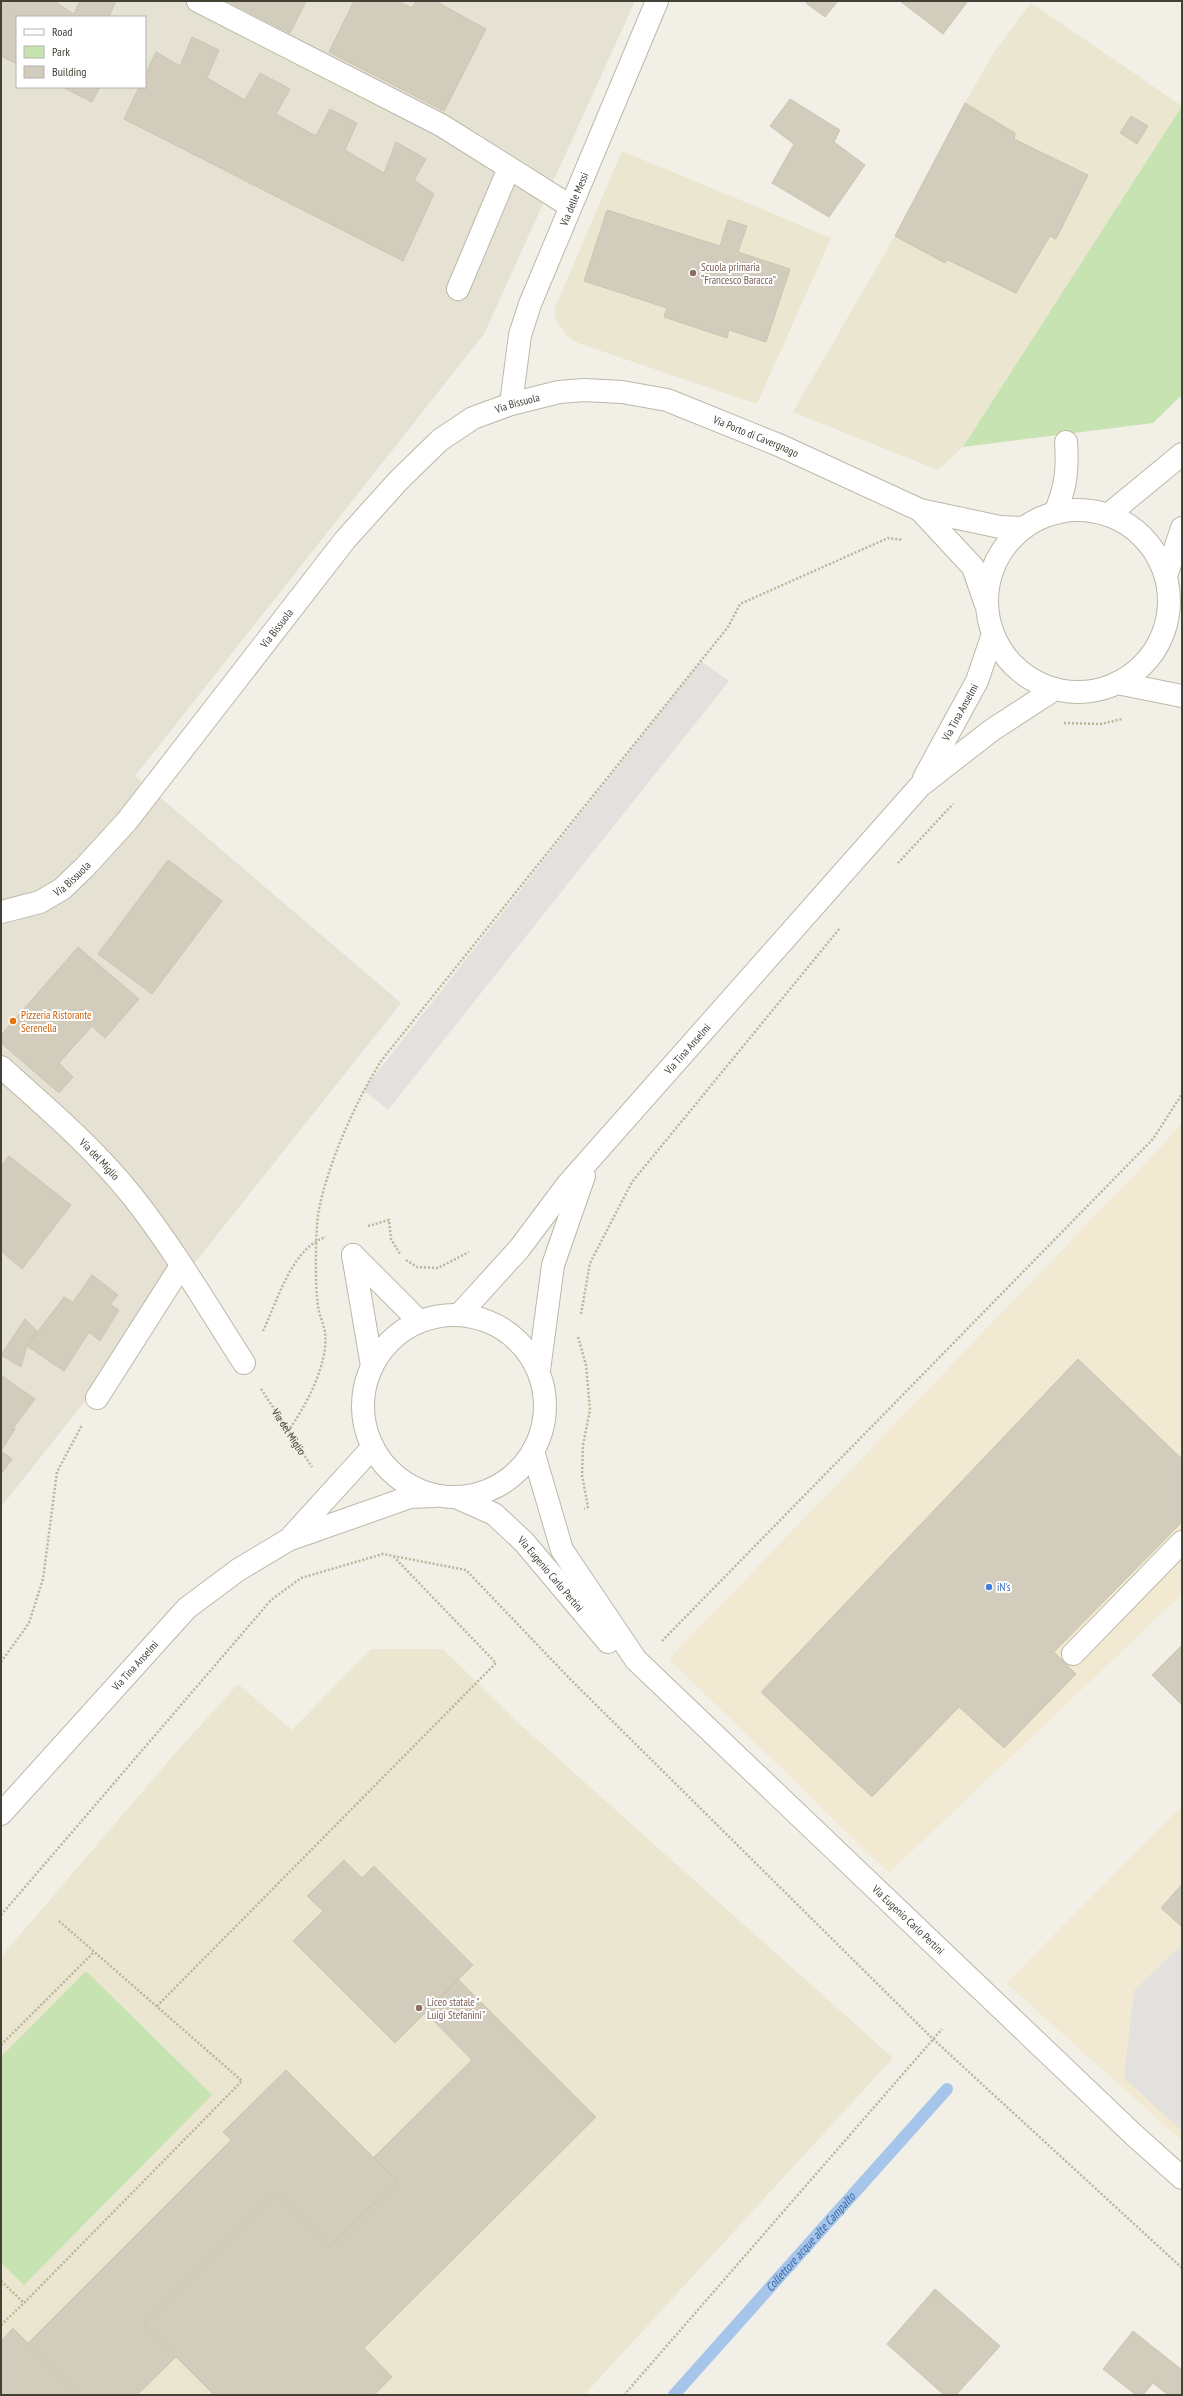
<svg xmlns="http://www.w3.org/2000/svg" width="1183" height="2396" font-family="'PT Sans Narrow',sans-serif">
	<style>
		.residential { fill: #e5e2d4; fill-rule: evenodd }
		.commercial { fill: #f2e9d2 }
		.education { fill: #eae6d0 }
		.green { fill: #c6e3b1 }
		.parking { fill: #e3e1dd }
		.lines { fill: none; stroke-linecap: round; stroke-linejoin: round }
		.stream { stroke: #a6c5ea; stroke-width: 12 }
		.building { fill: #d2ccbc; stroke: #ccc5b0 }
		.minor-casing { stroke: #bcb8a9; stroke-width: 24 }
		.path { stroke: #bdb59b; stroke-width: 2.5; stroke-dasharray: 2 2; stroke-linecap: butt }
		.minor { stroke: #fff; stroke-width: 22 }
		.education-dot { fill: #8d6e63; stroke: #fff; stroke-width: 1.5 }
		.food-dot { fill: #e8710a; stroke: #fff; stroke-width: 1.5 }
		.shop-dot { fill: #3f7fe0; stroke: #fff; stroke-width: 1.5 }
		.labels { text-anchor: middle; stroke-width: 4; stroke-linejoin: round; paint-order: stroke }
		.street-label { font-size: 11px; fill: #434036; stroke: #fff }
		.education-label { font-size: 11px; fill: #785e54; stroke: #fff; text-anchor: start }
		.food-label { font-size: 11px; fill: #c56008; stroke: #fff; text-anchor: start }
		.shop-label { font-size: 11px; fill: #366cbe; stroke: #fff; text-anchor: start }
		.water-label { font-size: 12px; font-style: italic; fill: #3769a7; stroke: #fff }
	</style>
	<rect width="100%" height="100%" fill="#f1efe6"/>
	<!-- residential -->
	<path class="residential" d="M1 1H635L484 334 135 776 401 1003 1 1507ZM17 17H145V87H17Z"/>
	<!-- commercial -->
	<path class="commercial" d="M1182 1122V1594L889 1873 669 1659 1161 1147Z
		M1182 1806V2141L1006 1983Z"/>
	<!-- education -->
	<path class="education" d="M1031 3 1182 106 963 447 938 470 793 412 895 236 965 103 993 54Z
		M622 151 831 238 757 404 578 343 566 335 555 318V308Z
		M371 1649H443L515 1720 893 2058 584 2395H1V1957L178 1750 238 1684 292 1730Z"/>
	<!-- green -->
	<path class="green" d="M1182 106V395L1153 423 963 447Z
		M86 1971 212 2095 24 2285 1 2263V2057Z"/>
	<!-- parking -->
	<path class="parking" d="M701 661 729 681 388 1110 363 1090Z
		M1180 1946 1182 1947V2131L1124 2078 1134 1991Z"/>
	<g class="lines">
		<!-- stream -->
		<path class="stream" id="s1" d="M674 2395 947 2089"/>
	</g>
	<!-- building -->
	<path class="building" d="M1 1H54L74 14 80 1H116L109 17H17V64L1 56Z
		M227 1H306L290 33Z
		M354 1H398L412 8 416 1H435L486 29 444 111 329 52Z
		M808 1H838L825 17 806 3Z
		M900 1H968L943 34Z
		M192 37 219 50 207 78 245 100 260 73 290 89 276 114 316 136 330 109 357 123 345 150 384 173 396 142 426 159 414 180 434 194 403 261 124 119 139 87H145V75L156 52 180 66Z
		M62 87H100L92 102Z
		M790 99 840 130 834 142 865 165 829 217 772 183 794 144 770 126Z
		M965 103 1015 133 1014 139 1088 175 1056 239 1050 236 1016 293 948 260 945 263 895 236Z
		M1131 116 1148 126 1137 144 1120 133Z
		M607 210 720 246 728 220 747 226 738 252 790 269 766 342 729 330 727 338 664 317 667 308 584 281Z
		M168 860 222 901 152 994 98 954Z
		M78 947 139 999 105 1038 92 1026 59 1063 73 1077 59 1093 1 1043V1035Z
		M9 1156 71 1205 22 1269 1 1251V1166Z
		M92 1275 118 1295 110 1304 119 1310 100 1341 89 1332 64 1371 27 1346 64 1297 73 1302Z
		M25 1319 37 1331 27 1346 21 1367 1 1355Z
		M1078 1359 1182 1459V1522L1054 1652 1076 1674 1004 1748 959 1707 872 1797 761 1692Z
		M2 1376 35 1399 12 1430 15 1429 1 1451 12 1459 1 1474V1377Z
		M1182 1645V1705L1152 1675Z
		M344 1860 362 1878 374 1866 473 1965 395 2043 293 1941 323 1911 307 1896Z
		M1182 1884V1927L1161 1908Z
		M458 1979 596 2117 364 2348 392 2377 374 2395H214L144 2325 276 2193 330 2247 397 2181 374 2157 472 2060 425 2012Z
		M286 2070 397 2181 330 2247 276 2193 144 2325 176 2357 137 2395H80L28 2343 231 2140 223 2132Z
		M935 2289 1000 2346 956 2395H944L887 2344Z
		M13 2328 80 2395H1V2341Z
		M1133 2331 1182 2370V2395H1168L1153 2383 1143 2395H1136L1103 2369Z"/>
	<g class="lines">
		<!-- minor casing -->
		<g class="minor-casing">
			<g id="minor">
				<path d="M198 1 441 125 570 206"/>
				<path d="M458 289 509 168"/>
				<path id="s3" d="M511 404 520 335 530 304 657 1"/>
				<path d="M920 510 973 567 985 602"/>
				<circle cx="1078" cy="601" r="91"/>
				<path d="M1055 513C1066 487 1068 470 1066 442"/>
				<path d="M1108 515 1182 454"/>
				<path d="M1166 576 1182 528"/>
				<path d="M1117 683 1182 696"/>
				<path id="s4" d="M924 778 977 681 993 634"/>
				<path id="s5" d="M1 912 40 902 62 889 85 867 127 821 345 540 398 481 440 440 473 418 511 404 559 392 584 390 622 392 667 400 781 446 920 510 1000 527 1024 528"/>
				<path id="s6" d="M1 1067C47 1108 95 1149 133 1197 174 1249 208 1307 244 1363"/>
				<path d="M353 1255 372 1366"/>
				<path d="M353 1255 419 1321"/>
				<path id="s7" d="M459 1315 519 1249 567 1185 920 786 992 730 1055 689"/>
				<circle cx="454" cy="1406" r="91"/>
				<path d="M539 1370 553 1265 584 1176"/>
				<path d="M97 1398 181 1266"/>
				<path id="s8" d="M533 1451 562 1550 636 1660 1134 2135 1182 2178"/>
				<path id="s9" d="M458 1498 494 1514 524 1542 608 1642"/>
				<path d="M292 1536 373 1447"/>
				<path d="M1073 1654 1182 1542"/>
				<path id="s10" d="M1 1814 187 1608 238 1570 288 1540 410 1497 434 1496"/>
			</g>
		</g>
		<!-- path -->
		<g class="path">
			<path d="M1064 723 1101 724 1122 719"/>
			<path d="M898 863 953 804"/>
			<path d="M368 1226 389 1220 391 1239 400 1254"/>
			<path d="M406 1260 417 1267 438 1268 469 1252"/>
			<path d="M581 1314 590 1263 632 1182 840 928"/>
			<path d="M263 1331C277 1302 292 1247 326 1237"/>
			<path d="M578 1337 586 1365 590 1410 583 1445 582 1475 588 1507 584 1509"/>
			<path id="s2" d="M261 1389 312 1467"/>
			<path d="M288 1431C305 1408 329 1363 325 1333 324 1324 319 1315 318 1306 315 1286 315 1229 319 1209 329 1161 355 1103 381 1061L728 627 740 604 888 538 903 540"/>
			<path d="M662 1641 1153 1139 1182 1094"/>
			<path d="M1 1662 29 1623 43 1579 57 1472 82 1425"/>
			<path d="M1 1915 271 1600 301 1578 383 1554 466 1570 571 1680 933 2039 1182 2268"/>
			<path d="M157 2006 496 1663 394 1557"/>
			<path d="M1 2045 94 1952"/>
			<path d="M1 2281 24 2303 242 2081 59 1921"/>
			<path d="M1 2325 24 2303"/>
			<path d="M624 2395 942 2029"/>
		</g>
		<!-- minor -->
		<use href="#minor" class="minor"/>
	</g>
	<!-- markers -->
	<g class="education-dot">
		<circle cx="693" cy="273" r="4"/>
		<circle cx="419" cy="2008" r="4"/>
	</g>
	<circle class="food-dot" cx="13" cy="1021" r="4"/>
	<circle class="shop-dot" cx="989" cy="1587" r="4"/>
	<g class="labels">
		<!-- street labels -->
		<g class="street-label">
			<text dy="4" stroke="none"><textPath href="#s3" startOffset="216">Via delle Messi</textPath></text>
			<text dy="4" stroke="none"><textPath href="#s5" startOffset="740">Via Bissuola</textPath></text>
			<text dy="4" stroke="none"><textPath href="#s5" startOffset="988">Via Porto di Cavergnago</textPath></text>
			<text dy="4" stroke="none"><textPath href="#s5" startOffset="404">Via Bissuola</textPath></text>
			<text dy="4" stroke="none"><textPath href="#s4" startOffset="75">Via Tina Anselmi</textPath></text>
			<text dy="4" stroke="none"><textPath href="#s5" startOffset="80">Via Bissuola</textPath></text>
			<text dy="4" stroke="none"><textPath href="#s7" startOffset="351">Via Tina Anselmi</textPath></text>
			<text dy="4" stroke="none"><textPath href="#s6" startOffset="135">Via del Miglio</textPath></text>
			<text dy="4" stroke="none"><textPath href="#s2" startOffset="51">Via del Miglio</textPath></text>
			<text dy="4" stroke="none"><textPath href="#s9" startOffset="122">Via Eugenio Carlo Pertini</textPath></text>
			<text dy="4" stroke="none"><textPath href="#s10" startOffset="200">Via Tina Anselmi</textPath></text>
			<text dy="4" stroke="none"><textPath href="#s8" startOffset="612">Via Eugenio Carlo Pertini</textPath></text>
		</g>
		<!-- education labels -->
		<g class="education-label">
			<text x="701" y="271">Scuola primaria<tspan x="701" dy="13">“Francesco Baracca”</tspan></text>
			<text x="427" y="2006">Liceo statale "<tspan x="427" dy="13">Luigi Stefanini"</tspan></text>
		</g>
		<!-- food labels -->
		<g class="food-label">
			<text x="21" y="1019">Pizzeria Ristorante<tspan x="21" dy="13">Serenella</tspan></text>
		</g>
		<!-- shop labels -->
		<g class="shop-label">
			<text x="997" y="1591">iN's</text>
		</g>
		<!-- water labels -->
		<g class="water-label">
			<text dy="4" stroke="none"><textPath href="#s1" startOffset="205">Collettore acque alte Campalto</textPath></text>
		</g>
	</g>
	<!-- border -->
	<rect width="1183" height="2396" fill="none" stroke="#434036" stroke-width="4"/>
	<!-- legend -->
	<rect x="16" y="16" width="130" height="72" fill="#ffffff" stroke="#b4b3af"/>
	<rect x="24" y="29" width="20" height="6" fill="#ffffff" stroke="#b4b3af"/>
	<text x="52" y="36" font-size="12" fill="#434036">Road</text>
	<rect x="24" y="46" width="20" height="12" fill="#c6e3b1" stroke="#b4b3af"/>
	<text x="52" y="56" font-size="12" fill="#434036">Park</text>
	<rect x="24" y="66" width="20" height="12" fill="#d2ccbc" stroke="#b4b3af"/>
	<text x="52" y="76" font-size="12" fill="#434036">Building</text>
</svg>
